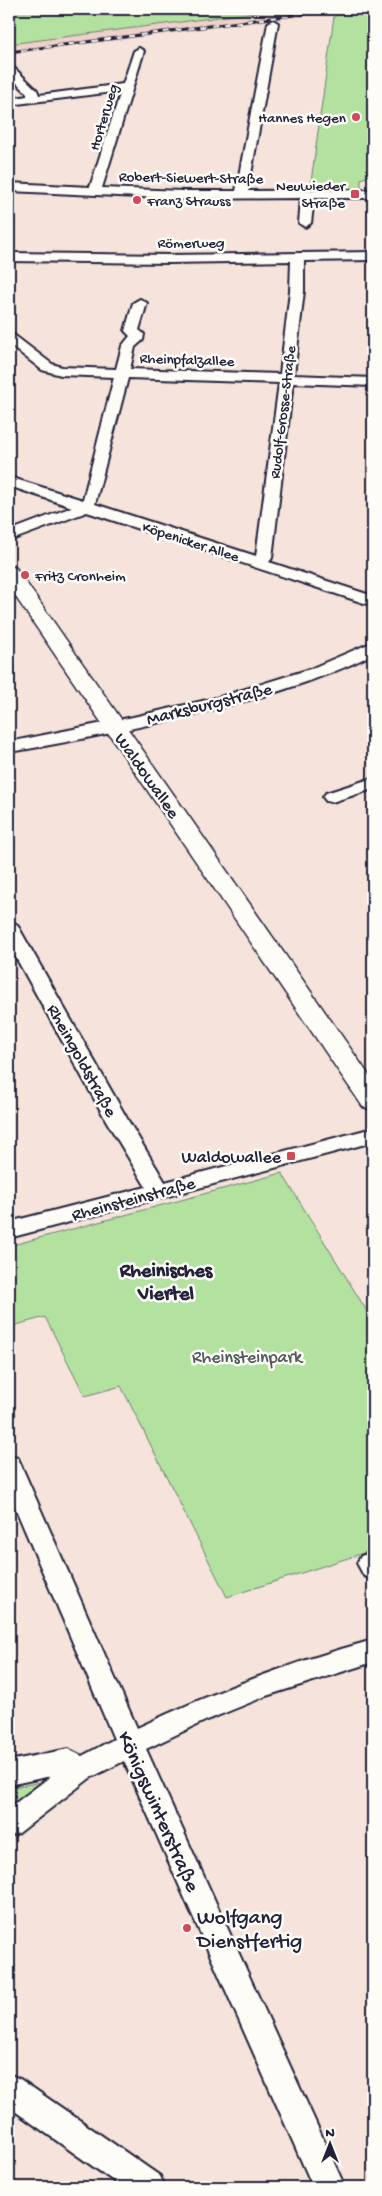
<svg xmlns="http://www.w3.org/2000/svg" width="382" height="2196" font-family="'Gochi Hand',sans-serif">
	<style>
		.built { fill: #efd1c9 }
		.green { fill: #b3e1a0; stroke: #6a826e }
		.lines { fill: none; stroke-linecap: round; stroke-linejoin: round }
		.street-casing { stroke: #22223b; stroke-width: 4 }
		.secondary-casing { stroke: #22223b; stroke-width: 3 }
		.street { fill: #fdfcf7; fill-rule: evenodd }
		.secondary { fill: #fdfcf7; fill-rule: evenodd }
		.rail-casing { stroke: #22223b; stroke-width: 3 }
		.rail { stroke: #fdfcf7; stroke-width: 2; stroke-dasharray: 6; stroke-linecap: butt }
		.poi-dot { fill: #d1495b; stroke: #fdfcf7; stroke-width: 2 }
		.labels { text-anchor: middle; stroke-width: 5; stroke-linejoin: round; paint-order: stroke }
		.far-street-label { font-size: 15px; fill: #22223b; stroke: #fdfcf7 }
		.far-poi-label { font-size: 15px; fill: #22223b; stroke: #fdfcf7; text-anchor: end }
		.street-label { font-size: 18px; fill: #22223b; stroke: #fdfcf7 }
		.poi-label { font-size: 18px; fill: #22223b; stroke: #fdfcf7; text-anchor: end }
		.park-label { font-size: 18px; fill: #4e5b59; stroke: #fdfcf7 }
		.quarter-label { font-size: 20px; font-weight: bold; fill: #22223b; stroke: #fdfcf7 }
		.near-street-label { font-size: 21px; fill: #22223b; stroke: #fdfcf7 }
		.near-poi-label { font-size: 21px; fill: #22223b; stroke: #fdfcf7; text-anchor: start }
	</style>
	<rect width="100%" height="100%" fill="#f5e3dc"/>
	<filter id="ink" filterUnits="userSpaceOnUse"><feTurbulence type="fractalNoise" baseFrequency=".02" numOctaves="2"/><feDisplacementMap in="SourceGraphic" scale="10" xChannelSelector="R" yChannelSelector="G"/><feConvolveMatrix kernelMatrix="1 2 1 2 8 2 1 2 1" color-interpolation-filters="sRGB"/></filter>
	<g filter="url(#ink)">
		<!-- built -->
		<path class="built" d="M282 9H363L9 54V44Z"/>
		<!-- green -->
		<path class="green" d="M9 9H282L9 44Z
			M373 9V174L361 179V189H310L334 16Z
			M282 1173 373 1321V1550L227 1597 121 1386 85 1396 45 1317 9 1327V1246Z
			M47 1781 9 1810V1788Z"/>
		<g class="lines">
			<!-- street casing -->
			<g class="street-casing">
				<path id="street" d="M273 20 278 23 248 191 373 190V198H314L311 223 305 227 299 223 301 198 183 199 9 191V183L90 187 121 91 9 105V99L27 96V93L9 75V66L13 67 37 90 39 95 123 84 134 51 139 48 144 51 102 188 183 191H236L268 23Z
					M373 252V260L304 261V291L294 375 373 378V386L293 383 272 558 269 562 373 596V606L87 512 9 541V531L72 507 9 486V477L83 500 114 377 61 375 42 370 9 344V334L14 335 52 364 62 367 116 369 122 346 130 336 125 331 133 303 140 299 147 303 139 330 144 334 143 340 135 347 130 369 280 374 290 291 291 261 169 263 9 261V253L169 255ZM128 378 279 383 256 556 95 504Z
					M373 642V654C314 684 248 701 183 717 126 730 67 743 9 752V742L133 717 220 697 310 669Z
					M373 778V789L332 802 326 801 323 797 326 793Z
					M9 922 16 924 19 928 129 1122 165 1182 373 1128V1142L9 1238V1222L146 1187 107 1122 9 945Z
					M9 1456 18 1458 21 1465 137 1728C213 1692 292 1662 373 1640V1662L266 1696 205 1721 146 1749 345 2187H313L124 1761 90 1778 19 1833 9 1836V1808L51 1776 9 1785V1761L68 1749 82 1756 114 1739 9 1493Z
					M370 1553 373 1554V1579L364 1576 357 1563 361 1556Z
					M9 2074 20 2079 160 2176 165 2187H122L9 2107Z"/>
			</g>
			<!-- secondary casing -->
			<g class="secondary-casing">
				<path id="secondary" d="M9 566 16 568 373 1081V1110L363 1107 9 587Z"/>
			</g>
			<!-- street -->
			<use href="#street" class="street"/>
			<!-- secondary -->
			<use href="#secondary" class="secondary"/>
			<!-- rail casing -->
			<g class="rail-casing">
				<path id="rail" d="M9 52 340 9"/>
			</g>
			<!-- rail -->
			<use href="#rail" class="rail"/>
		</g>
	</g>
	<!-- markers -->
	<g class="poi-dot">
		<circle cx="356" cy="117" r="5"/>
		<rect x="350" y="189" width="10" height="10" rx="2.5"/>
		<circle cx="137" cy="200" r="5"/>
		<circle cx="25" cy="575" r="5"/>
		<rect x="286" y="1151" width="10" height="10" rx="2.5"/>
		<circle cx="187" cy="1928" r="5"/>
	</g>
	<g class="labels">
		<!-- far-street labels -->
		<g class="far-street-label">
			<text transform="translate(103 117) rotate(-73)" y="5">Horterweg</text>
			<text transform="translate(191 177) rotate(1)" y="5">Robert-Siewert-Straße</text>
			<text x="191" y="247">Römerweg</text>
			<text transform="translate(187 359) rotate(2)" y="5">Rheinpfalzallee</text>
			<text transform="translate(282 412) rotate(-83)" y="5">Rudolf-Grosse-Straße</text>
			<text transform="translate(191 541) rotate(18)" y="5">Köpenicker Allee</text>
		</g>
		<!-- far-poi labels -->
		<g class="far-poi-label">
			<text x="346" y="122">Hannes Hegen</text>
			<text x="345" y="190">Neuwieder<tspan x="345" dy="17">Straße</tspan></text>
			<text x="147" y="205" text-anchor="start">Franz Strauss</text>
			<text x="35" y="580" text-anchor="start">Fritz Cronheim</text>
		</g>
		<!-- street labels -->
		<g class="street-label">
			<text transform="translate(209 703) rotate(-14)" y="6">Marksburgstraße</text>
			<text transform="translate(148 775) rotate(55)" y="6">Waldowallee</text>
			<text transform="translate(83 1060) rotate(61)" y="6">Rheingoldstraße</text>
			<text transform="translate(133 1198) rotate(-15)" y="6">Rheinsteinstraße</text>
		</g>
		<!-- poi labels -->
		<g class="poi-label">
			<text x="281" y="1162">Waldowallee</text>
		</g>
		<!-- park labels -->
		<g class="park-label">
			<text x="247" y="1362">Rheinsteinpark</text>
		</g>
		<!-- quarter labels -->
		<g class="quarter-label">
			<text x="166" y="1276">Rheinisches<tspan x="166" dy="23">Viertel</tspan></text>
		</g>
		<!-- near-street labels -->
		<g class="near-street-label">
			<text transform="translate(160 1811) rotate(66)" y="7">Königswinterstraße</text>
		</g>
		<!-- near-poi labels -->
		<g class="near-poi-label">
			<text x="197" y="1923">Wolfgang<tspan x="197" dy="24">Dienstfertig</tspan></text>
		</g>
	</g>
	<!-- margin -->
	<rect width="382" height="2196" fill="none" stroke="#fdfcf7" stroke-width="30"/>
	<rect x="15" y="15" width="352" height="2166" fill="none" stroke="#22223b" stroke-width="2" filter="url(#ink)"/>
	<!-- north arrow -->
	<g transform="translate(330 2144)" stroke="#fdfcf7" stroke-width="4" paint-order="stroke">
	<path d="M0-4L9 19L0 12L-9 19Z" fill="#22223b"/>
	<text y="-8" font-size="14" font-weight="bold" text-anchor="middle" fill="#22223b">N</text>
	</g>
</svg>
